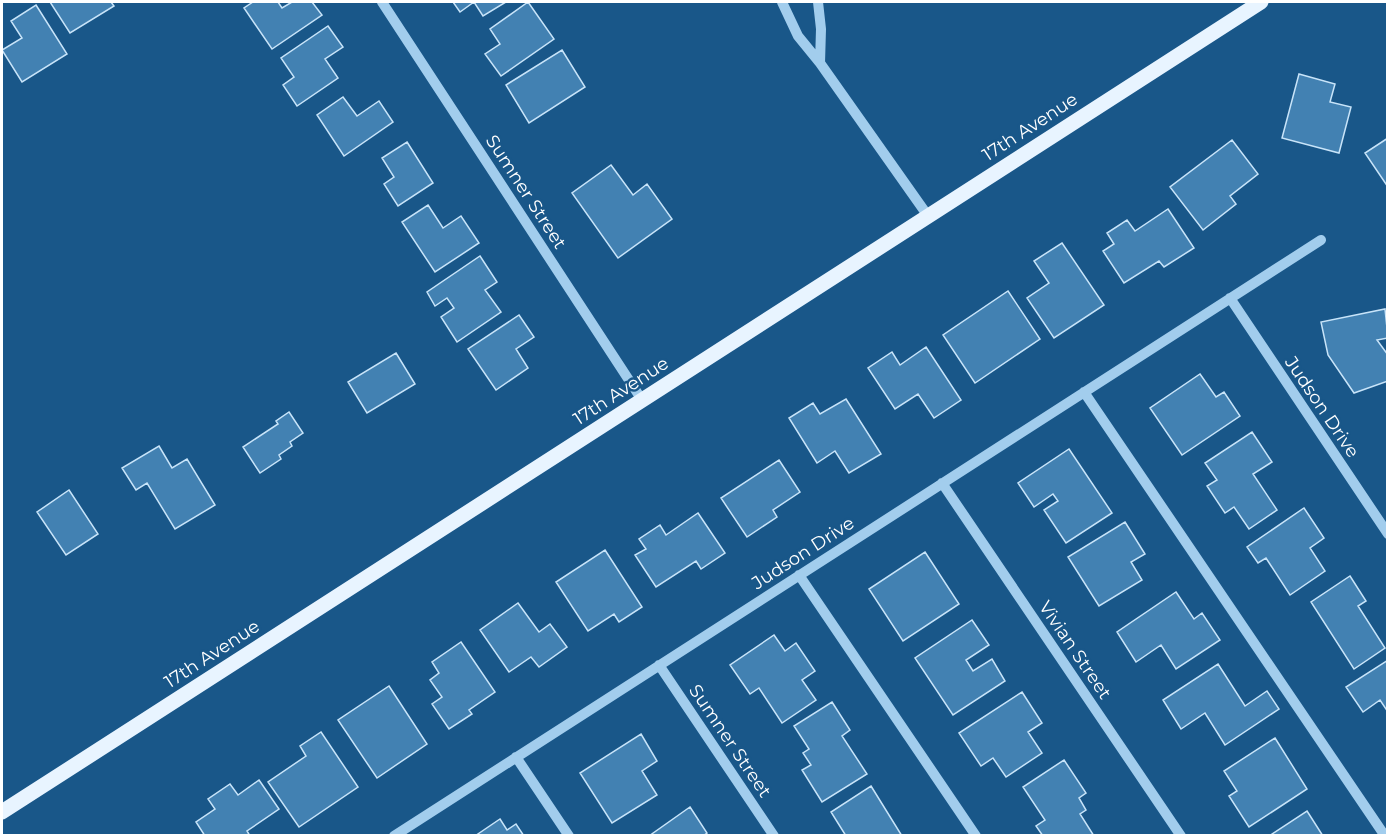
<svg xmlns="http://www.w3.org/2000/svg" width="1389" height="837" font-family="Montserrat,sans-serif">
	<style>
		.building { fill: #4281b2; stroke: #c8e4f9; stroke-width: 1.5 }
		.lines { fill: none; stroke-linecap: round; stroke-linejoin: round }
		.minor { stroke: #a2cded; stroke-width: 10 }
		.major { stroke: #e8f4ff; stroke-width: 15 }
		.labels { text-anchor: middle; stroke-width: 5; stroke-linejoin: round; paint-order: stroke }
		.street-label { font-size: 18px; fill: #fff; stroke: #195789 }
	</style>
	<rect width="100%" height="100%" fill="#195789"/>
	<!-- building -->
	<path class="building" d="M50 2H111L114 6 70 33Z
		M253 2H278L282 8 292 2H312L322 15 272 49 244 8Z
		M453 2H506L483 16 474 2 460 12Z
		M528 2 554 39 501 76 485 54 500 44 490 29Z
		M36 5 67 54 22 82 2 50 22 38 11 21Z
		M328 26 343 47 325 59 338 78 297 106 283 85 294 77 281 58Z
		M562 50 585 87 529 123 506 85Z
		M1299 74 1335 84 1330 102 1351 107 1339 153 1282 138Z
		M343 97 357 116 379 101 393 122 344 156 317 115Z
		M1388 138V187L1365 153Z
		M1232 140 1258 174 1230 196 1236 204 1203 230 1170 187Z
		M407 142 433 183 398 206 384 184 394 177 382 158Z
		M611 165 633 195 647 184 672 219 618 258 572 193Z
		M428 205 443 228 461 216 479 243 435 272 402 222Z
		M1168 209 1194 248 1164 267 1159 261 1124 283 1103 251 1114 244 1107 233 1127 220 1135 231Z
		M1062 243 1104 305 1054 338 1027 298 1049 283 1034 261Z
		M480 256 497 282 485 290 501 312 457 342 441 317 454 308 447 298 435 306 427 292Z
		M1008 291 1040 339 975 383 943 335Z
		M1385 309 1388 338 1377 340 1388 355V381L1354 393 1328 355 1321 322Z
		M519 315 534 337 516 349 528 368 496 390 468 349Z
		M926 347 961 400 934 418 918 394 895 409 868 368 892 352 900 365Z
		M396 353 415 384 367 413 348 382Z
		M1200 374 1216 397 1224 392 1240 416 1182 455 1150 408Z
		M846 399 881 454 849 473 835 451 817 463 789 418 813 403 820 414Z
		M289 412 303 433 290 442 292 446 279 455 281 459 260 473 243 447 278 424 276 421Z
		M1252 432 1272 462 1253 474 1277 510 1249 529 1234 507 1225 513 1207 486 1217 480 1205 463Z
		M159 446 172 468 187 459 215 505 175 529 147 483 136 490 122 468Z
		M1069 449 1112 513 1066 543 1044 510 1058 501 1053 494 1034 507 1018 483Z
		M779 460 800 492 773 510 777 517 747 537 721 498Z
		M69 490 98 534 66 555 37 512Z
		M1304 508 1324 538 1310 548 1325 571 1290 595 1266 558 1258 563 1247 547Z
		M698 513 725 553 701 569 696 561 656 587 635 555 646 549 639 539 660 525 666 535Z
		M1125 522 1145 554 1131 562 1142 580 1099 606 1068 557Z
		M605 550 642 607 619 622 614 614 588 631 556 582Z
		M925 552 959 604 903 641 869 589Z
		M1350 576 1366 601 1358 606 1385 648 1354 669 1311 602Z
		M1176 592 1194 619 1202 613 1220 640 1176 669 1161 645 1136 662 1117 632Z
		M518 603 539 632 550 624 567 647 539 667 531 657 509 672 480 630Z
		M972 620 989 645 966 660 973 671 992 659 1005 681 953 715 915 658Z
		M774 635 785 651 796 643 815 671 802 680 816 700 782 723 759 688 750 694 730 665Z
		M461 642 495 692 469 710 472 714 449 729 432 704 442 697 430 680 439 673 432 662Z
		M1388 660V712L1380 700 1363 712 1346 687Z
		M1218 664 1245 706 1267 691 1279 709 1225 745 1205 713 1181 729 1163 700Z
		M389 686 427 744 377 778 338 720Z
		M1022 692 1042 723 1028 732 1042 753 1006 777 993 758 981 766 959 733Z
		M832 702 850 730 842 736 867 774 822 802 802 770 811 765 803 753 809 749 794 726Z
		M321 732 358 787 299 827 268 782 306 756 300 746Z
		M641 734 657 761 642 771 657 795 612 823 580 773Z
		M1275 738 1307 789 1249 827 1229 796 1237 791 1224 771Z
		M1064 760 1086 793 1079 798 1086 810 1080 814 1094 836H1043L1036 826 1045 820 1023 787Z
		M259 780 279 809 247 831 250 836H205L196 822 215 809 208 799 230 784 238 795Z
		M871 786 902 836H846L831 812Z
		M690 807 707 833 703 836H649Z
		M1307 811 1323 836H1269Z
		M500 819 507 830 516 824 524 836H475Z"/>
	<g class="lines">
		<!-- minor -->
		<path class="minor" d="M382 2 642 400
			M782 2 798 36 820 63 928 216
			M818 2 821 29 820 63
			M1230 298 1388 534
			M1084 392 1385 836
			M942 483 1181 836
			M799 575 976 836
			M659 665 774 836
			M516 757 569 836
			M394 836 1321 240"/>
		<!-- major -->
		<path class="major" d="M2 812 1261 2"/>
	</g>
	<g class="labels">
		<!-- street labels -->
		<g class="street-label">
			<text transform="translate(1030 127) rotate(-33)" y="6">17th Avenue</text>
			<text transform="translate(526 192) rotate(57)" y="6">Sumner Street</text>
			<text transform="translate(621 391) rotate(-33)" y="6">17th Avenue</text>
			<text transform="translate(1322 407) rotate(56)" y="6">Judson Drive</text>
			<text transform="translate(803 553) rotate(-33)" y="6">Judson Drive</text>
			<text transform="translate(1075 650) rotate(56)" y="6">Vivian Street</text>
			<text transform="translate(212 654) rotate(-33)" y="6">17th Avenue</text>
			<text transform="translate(730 741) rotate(56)" y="6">Sumner Street</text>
		</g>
	</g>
	<!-- border -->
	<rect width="1389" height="837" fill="none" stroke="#ffffff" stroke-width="6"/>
</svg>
